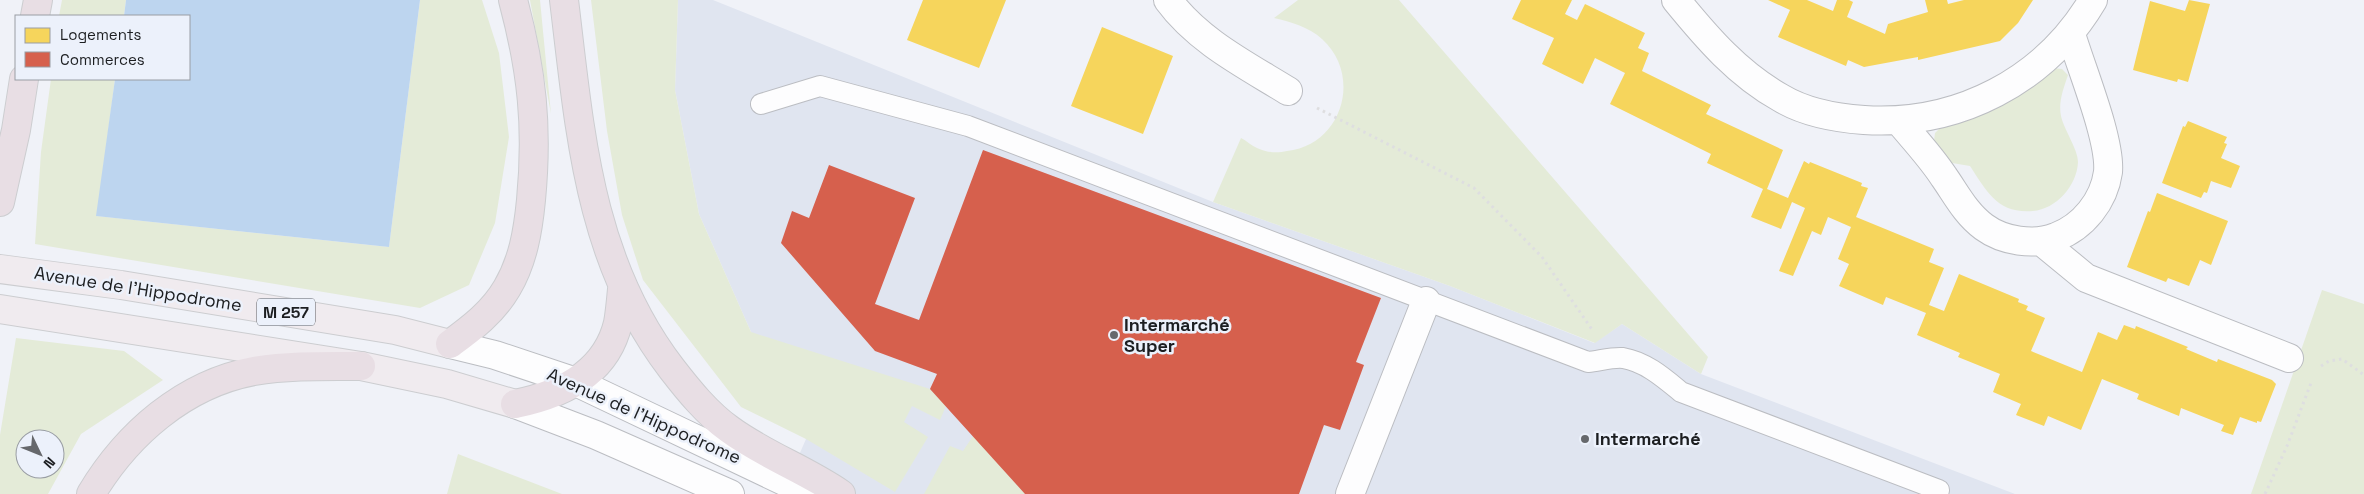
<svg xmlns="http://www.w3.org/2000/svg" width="2364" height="494" font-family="'Space Grotesk',sans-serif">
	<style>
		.built { fill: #e0e5f0 }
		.green { fill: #e4ebd8; fill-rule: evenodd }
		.water { fill: #bdd5ef }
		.homes { fill: #f6d55c }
		.shops { fill: #d6604d }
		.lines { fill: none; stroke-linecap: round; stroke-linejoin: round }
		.lane-casing { stroke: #bbbdc2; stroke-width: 22 }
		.street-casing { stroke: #bbbdc2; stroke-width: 30 }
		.secondary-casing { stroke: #bbbdc2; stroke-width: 30 }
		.primary-casing { stroke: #cccdd0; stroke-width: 30 }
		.highway-casing { stroke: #cccdd0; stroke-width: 30 }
		.path { stroke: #dedee0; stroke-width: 3; stroke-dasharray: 2.5 4; stroke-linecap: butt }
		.lane { stroke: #fdfdfe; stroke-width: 20 }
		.street { stroke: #fdfdfe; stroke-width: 28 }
		.secondary { stroke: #fdfdfe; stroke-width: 28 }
		.primary { stroke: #f0ebef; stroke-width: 28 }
		.highway { stroke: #e8dee4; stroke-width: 28 }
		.poi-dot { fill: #66686c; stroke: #ecf1fb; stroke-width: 2 }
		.labels { text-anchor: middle; stroke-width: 5; stroke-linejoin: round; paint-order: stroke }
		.shield { fill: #ecf1fb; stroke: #5a5d62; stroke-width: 1 }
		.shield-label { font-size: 16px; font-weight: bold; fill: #1c1e21 }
		.street-label { font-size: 18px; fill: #1c1e21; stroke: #ecf1fb }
		.poi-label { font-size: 18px; font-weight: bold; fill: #1c1e21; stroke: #ecf1fb; text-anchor: start }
	</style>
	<rect width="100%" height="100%" fill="#f0f2f8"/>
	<!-- built -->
	<path class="built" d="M678 0H713L1213 202 1450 286 1594 343 1622 324 1701 374 2015 494H782L806 439 751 332 699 214 675 90Z"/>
	<!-- green -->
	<path class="green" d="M62 0H126L124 16H59Z
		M420 0H482L499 53 509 137 495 223 469 285 420 308 35 244 41 152 51 79H115L97 216 389 247Z
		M530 0H540L551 114Z
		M591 0H678L675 90 699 214 751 332 930 389 946 406 940 420 912 406 904 422 928 437 895 492 806 439 741 407 643 280 622 215 607 131Z
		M1298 0H1399L1708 357 1701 374 1622 324 1595 343 1450 286 1213 202 1241 138C1247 141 1252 146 1257 148 1267 153 1278 153 1287 151 1342 145 1363 76 1322 39 1309 27 1291 22 1274 18Z
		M2053 68 2062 69 2068 75C2064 87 2058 102 2061 116 2064 130 2078 149 2078 162 2077 186 2056 209 2033 211 1998 214 1987 192 1970 166L1952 163 1934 141 1935 133 1942 126Z
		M2322 290 2364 304V494H2251Z
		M16 338 124 351 163 380 81 434 48 494H0V435ZM25 439H55V469H25Z
		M973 436 1025 494H924L950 446 963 451Z
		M458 454 562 494H447Z"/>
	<!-- water -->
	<path class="water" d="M126 0H420L389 247 96 216 115 79H189V16H124Z"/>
	<!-- homes -->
	<path class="homes" d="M923 0H1006L979 68 907 40Z
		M1521 0H1572L1565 14 1577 20 1585 4 1645 33 1638 48 1649 53 1642 71 1711 105 1706 114 1783 150 1767 189 1788 198 1804 161 1809 164 1810 162 1862 183 1861 186 1868 188 1856 217 1934 249 1929 262 1944 268 1929 305 1944 311 1959 274 2019 299 2018 302 2028 306 2026 310 2045 318 2031 351 2082 372 2098 332 2117 340 2124 325 2135 329 2136 326 2188 347 2186 349 2217 362 2218 359 2272 380 2276 384 2261 422 2257 421V423L2240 417 2233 435 2221 431 2224 425 2181 408 2179 416 2137 399 2139 394 2102 379 2081 430 2048 416 2044 426 2016 415 2021 404 1993 392 2000 374 1958 357 1960 353 1917 335 1926 313 1886 297 1883 305 1839 286 1849 264 1838 259 1851 227 1828 217 1821 235 1812 231 1793 276 1779 271 1805 208 1792 202 1781 229 1751 217 1763 189 1707 163 1711 154 1610 104 1625 73 1595 58 1583 84 1542 64 1554 38 1512 19Z
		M1768 0H1807L1833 11 1837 0H1849L1853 2 1847 17 1885 34 1888 24 1928 12 1925 0H1947L1948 4 1964 0H2033L2018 23 2000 41 1918 60V57L1864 67 1848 60 1846 66 1778 37 1790 10Z
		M2189 0 2210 4 2188 82 2178 79 2177 82 2133 70 2150 1 2185 11Z
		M1102 27 1173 56 1143 134 1071 106Z
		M2188 121 2227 137 2224 143 2227 144 2221 158 2240 166 2231 188 2211 181 2207 193 2204 192 2201 198 2162 183 2183 126 2185 127Z
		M2157 193 2228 221 2211 265 2200 260 2189 286 2168 278 2166 282 2127 267 2148 211 2150 212Z"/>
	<!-- shops -->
	<path class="shops" d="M983 150 1381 298 1356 362 1364 365 1340 430 1324 425 1299 494H1025L930 389 937 374 875 351 781 243 792 211 809 218 829 165 915 198 875 304 919 320Z"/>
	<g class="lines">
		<!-- lane casing -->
		<g class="lane-casing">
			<path id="lane" d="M761 104 820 86 968 126 1588 362C1599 361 1612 357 1623 358 1646 362 1664 378 1681 392L1939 490 1938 494"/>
		</g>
		<!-- street casing -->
		<g class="street-casing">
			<path id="street" d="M1168 0C1198 41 1246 65 1288 91
				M1676 0C1707 38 1738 74 1781 98 1806 113 1836 118 1864 120 1958 126 2045 81 2093 0
				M1899 121C1914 139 1931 157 1944 177 1956 194 1966 214 1984 227 2003 241 2034 246 2056 237 2083 227 2104 201 2108 172 2111 140 2081 68 2071 34
				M2041 241 2086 278 2289 358
				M1350 494 1426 301"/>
		</g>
		<!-- secondary casing -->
		<g class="secondary-casing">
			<path id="secondary" d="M450 344 495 355 576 382 811 494
				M515 404 596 435 730 494"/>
		</g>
		<!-- primary casing -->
		<g class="primary-casing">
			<path id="primary" d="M0 269 121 285 395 330 450 344
				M0 309 361 366 447 384 515 404"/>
		</g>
		<!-- highway casing -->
		<g class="highway-casing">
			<path id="highway" d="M564 0C580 131 588 260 672 369 689 391 707 413 729 429 764 455 805 469 841 494
				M35 16 38 0
				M0 202 16 130 24 79
				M450 344C472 328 493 312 507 288 523 261 528 231 531 200 538 127 532 71 513 0
				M515 404C560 395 606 374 618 323 620 312 621 300 622 289
				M91 494C127 434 184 384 254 371 289 365 325 366 361 366"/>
		</g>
		<!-- path -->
		<path class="path" d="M1317 108 1474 188 1542 257 1593 331
			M2321 366 2329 361 2342 359 2364 375
			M2265 494 2287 446 2311 383"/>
		<!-- lane -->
		<use href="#lane" class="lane"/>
		<!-- street -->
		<use href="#street" class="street"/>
		<!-- secondary -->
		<use href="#secondary" class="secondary"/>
		<!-- primary -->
		<use href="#primary" class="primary"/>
		<!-- highway -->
		<use href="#highway" class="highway"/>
	</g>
	<!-- markers -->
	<g class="poi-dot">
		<circle cx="1114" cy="335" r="5"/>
		<circle cx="1585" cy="439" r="5"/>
	</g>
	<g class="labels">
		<!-- shield labels -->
		<rect class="shield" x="257" y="298.5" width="58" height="27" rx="4"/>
		<g class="shield-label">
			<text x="286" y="318">M 257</text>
		</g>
		<!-- street labels -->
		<g class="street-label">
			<text transform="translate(138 289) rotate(9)" y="6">Avenue de l'Hippodrome</text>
			<text transform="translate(644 416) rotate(24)" y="6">Avenue de l'Hippodrome</text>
		</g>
		<!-- poi labels -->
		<g class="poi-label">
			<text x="1124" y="331">Intermarché<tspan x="1124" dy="21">Super</tspan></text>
			<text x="1595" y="445">Intermarché</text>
		</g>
	</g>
	<!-- legend -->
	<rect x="15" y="15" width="175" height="65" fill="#ecf1fb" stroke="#999da4"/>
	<rect x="25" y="28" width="25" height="15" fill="#f6d55c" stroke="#999da4"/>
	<text x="60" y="40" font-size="15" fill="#1c1e21">Logements</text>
	<rect x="25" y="52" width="25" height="15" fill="#d6604d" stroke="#999da4"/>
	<text x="60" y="65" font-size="15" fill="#1c1e21">Commerces</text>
	<!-- north arrow -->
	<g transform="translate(40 454) rotate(133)"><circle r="24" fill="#ecf1fb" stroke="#999da4"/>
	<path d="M0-4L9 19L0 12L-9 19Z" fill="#66686c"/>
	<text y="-8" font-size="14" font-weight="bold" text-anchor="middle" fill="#1c1e21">N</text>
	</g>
</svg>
